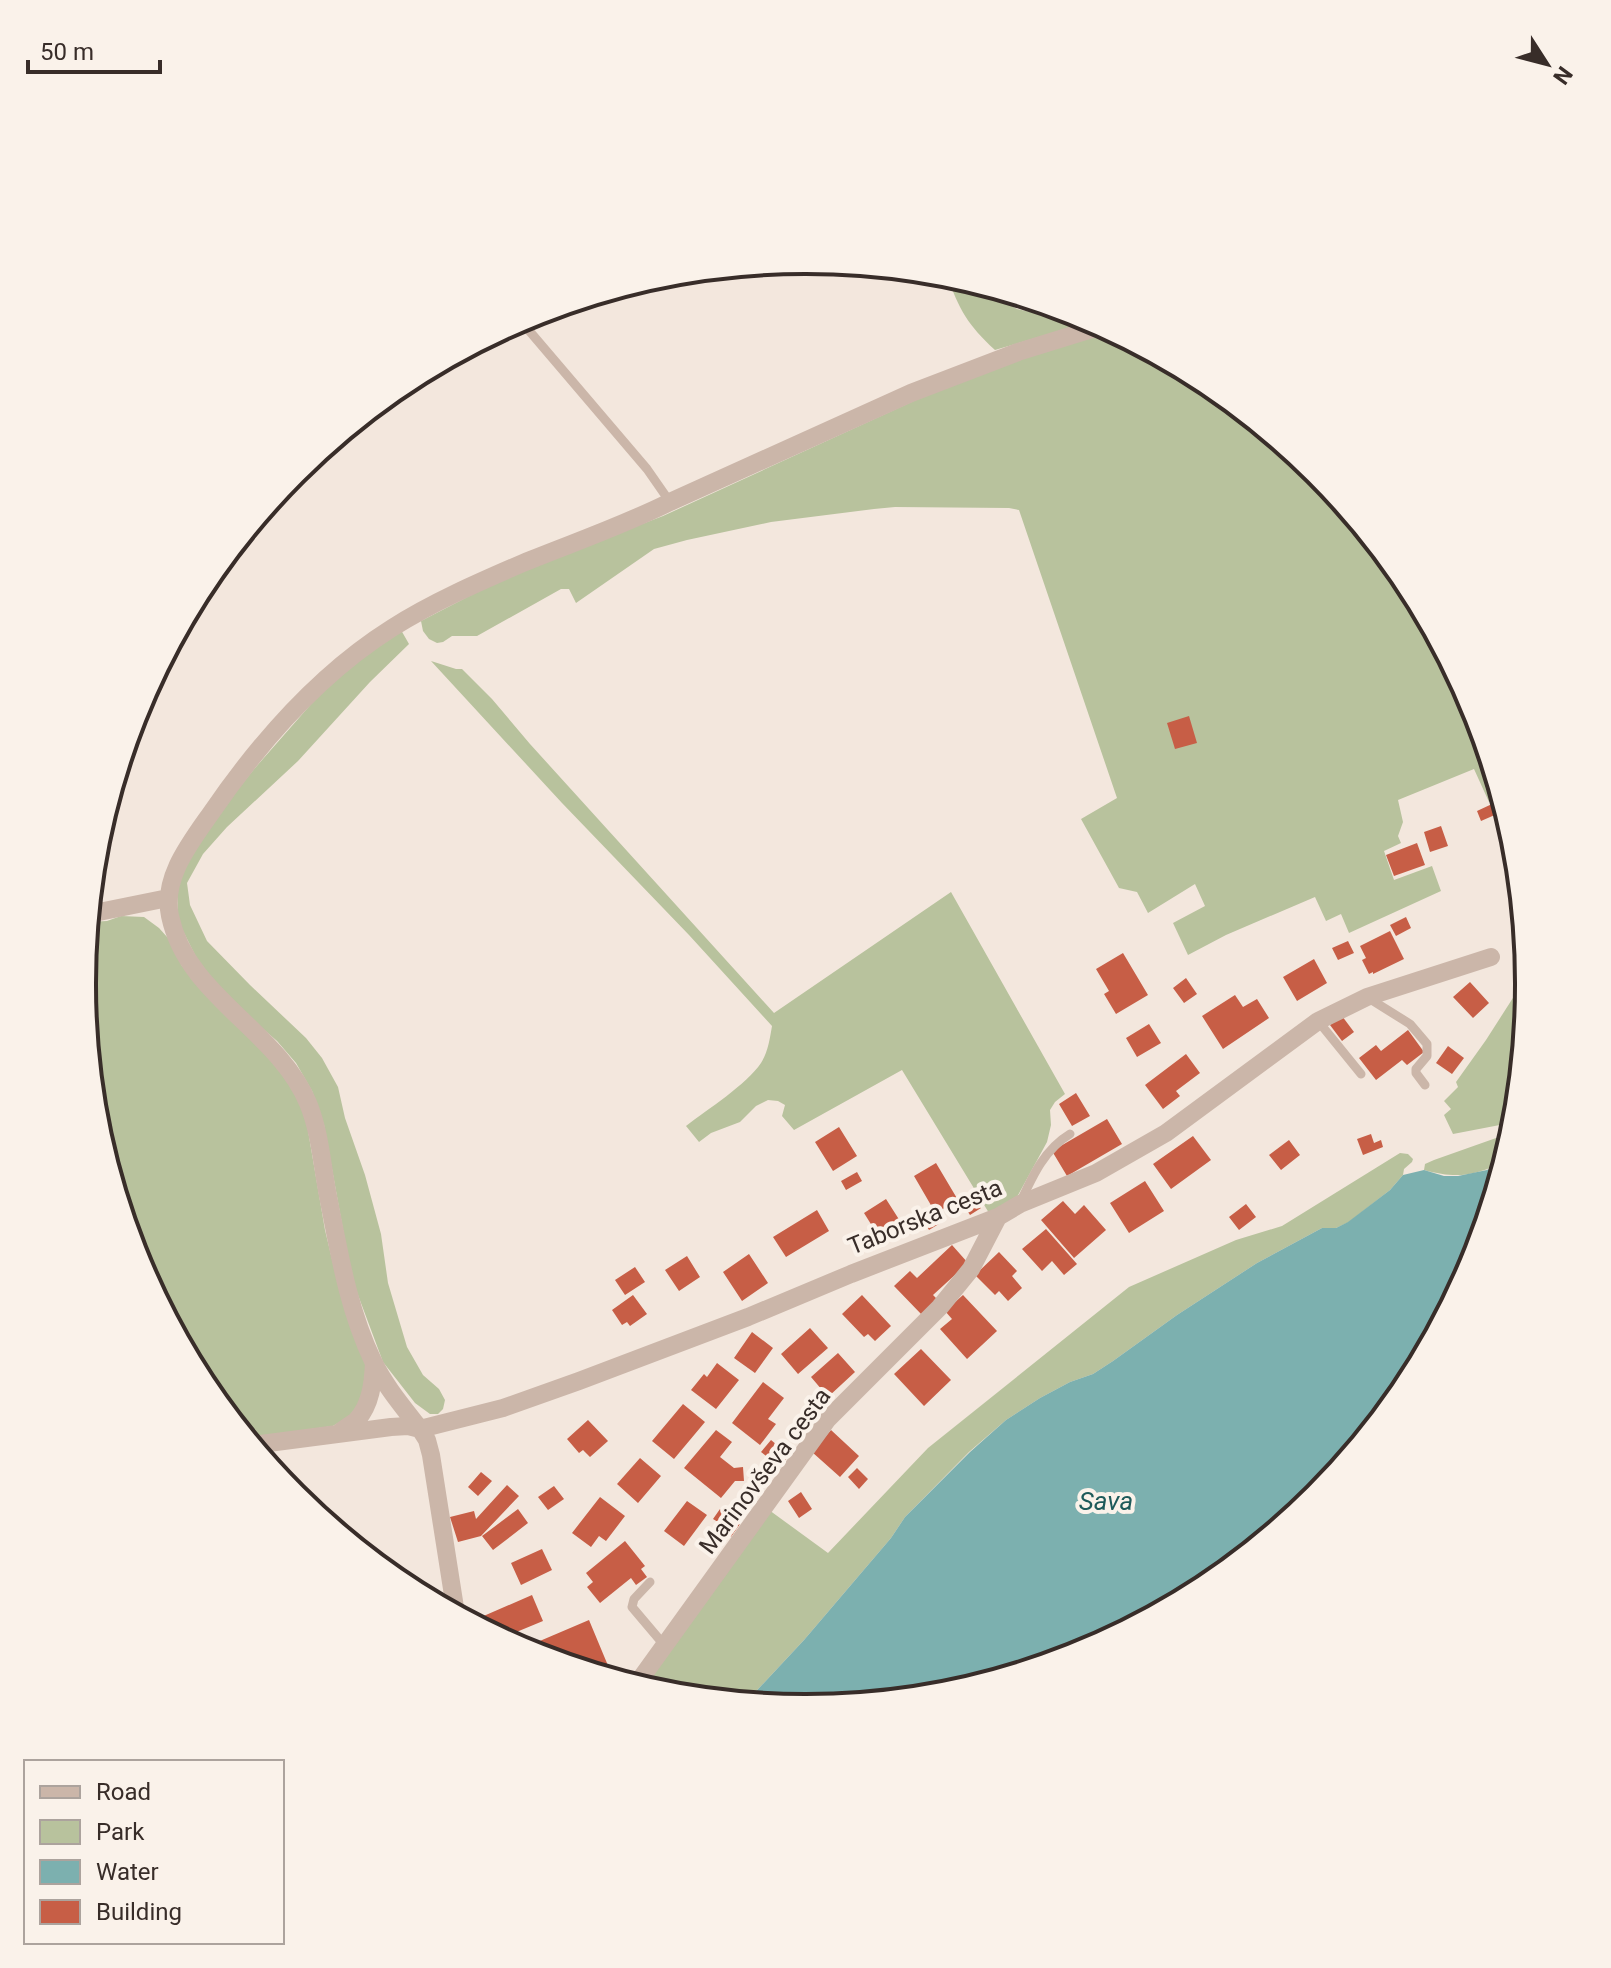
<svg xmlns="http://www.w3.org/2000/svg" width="1611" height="1968" font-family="Roboto,sans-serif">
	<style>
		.green { fill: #b8c29d }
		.water { fill: #7cb0af }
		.building { fill: #c75e46 }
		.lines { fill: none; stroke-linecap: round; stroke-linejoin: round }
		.service { stroke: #cbb6a9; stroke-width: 9 }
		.minor { stroke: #cbb6a9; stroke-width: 18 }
		.labels { text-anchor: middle; stroke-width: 8; stroke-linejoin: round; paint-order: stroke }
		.street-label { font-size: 24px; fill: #382d29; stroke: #faf2ea }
		.water-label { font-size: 26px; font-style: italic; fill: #1d5a5a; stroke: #faf2ea }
		.rim { fill: none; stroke: #382d29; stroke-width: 4 }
	</style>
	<rect width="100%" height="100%" fill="#f3e7dd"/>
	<!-- green -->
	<path class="green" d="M947 275 987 287 995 297 1017 309 1039 314 1060 309 1083 316 1093 321 995 350C968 325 959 310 947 275Z
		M1108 329 1208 383 1317 473 1407 582 1474 708 1515 843 1517 865 1497 816 1501 814 1496 800 1489 802 1474 769 1398 800 1403 822 1398 836 1401 843 1384 851 1394 880 1432 866 1441 891 1349 933 1341 914 1326 921 1315 897 1226 935 1188 955 1173 923 1205 906 1195 884 1148 913 1137 892 1119 888 1081 819 1117 798 1019 510 1009 508 895 507 874 509 771 522 687 540 654 549 576 603 569 589H561L477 636H452L443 642 437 643 429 639 423 631 421 621 516 572 663 516 977 372Z
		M401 630 409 644 370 682 298 761 227 827 203 854 187 883 190 905 207 941 250 985 306 1038 322 1058 338 1087 345 1118 365 1175 381 1234 388 1283 407 1347 423 1375 439 1389 445 1400 443 1409 438 1414H430L415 1403 383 1362 352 1279 324 1125 312 1091 296 1063 277 1041 229 999 199 963 178 921 177 884 206 828 255 768 334 678Z
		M431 661 456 669H462L492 699 530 744 774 1013 951 892 1065 1094 1055 1102 1050 1110 1051 1125 1047 1142 1017 1197 989 1213 902 1070 794 1130 782 1116 785 1105 778 1101 768 1100 756 1106 740 1122 711 1133 699 1142 686 1126C708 1109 746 1085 761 1063 768 1052 770 1038 772 1026L689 935 562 803Z
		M121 916 144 917 159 928 168 938 182 966 276 1061 291 1084 306 1119 325 1230 337 1280 365 1361 368 1378 358 1406 348 1417 333 1426 246 1438 204 1386 137 1260 96 1125 82 984 88 922 107 921Z
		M1527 976 1529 984 1515 1125 1505 1124 1453 1134 1444 1115 1451 1109 1444 1101 1458 1087 1456 1082 1486 1040Z
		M1513 1132 1504 1162C1473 1176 1457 1179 1424 1170L1425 1164 1434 1160Z
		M1400 1153 1408 1154 1413 1159 1412 1162 1404 1169 1403 1175 1390 1190 1349 1222 1336 1228H1322L1257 1263 1177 1315 1113 1361 1093 1374 1070 1382 1040 1398 1006 1420 969 1452 905 1517 891 1538 804 1640 746 1702 664 1694 643 1687 769 1510 828 1553 928 1448 1129 1287 1236 1240 1282 1226Z"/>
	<!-- water -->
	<path class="water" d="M1504 1162 1474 1261 1407 1386 1317 1496 1207 1586 1082 1653 946 1694 805 1707 746 1702 804 1640 891 1538 905 1517 970 1452 1006 1420 1040 1398 1070 1382 1093 1374 1113 1361 1177 1315 1257 1263 1322 1228H1336L1348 1222 1390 1190 1403 1175 1424 1170 1444 1176H1458L1487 1170Z"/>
	<!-- building -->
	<path class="building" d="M1189 716 1197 743 1175 749 1167 723Z
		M1492 804 1497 814 1481 821 1477 811Z
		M1441 826 1448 846 1430 852 1424 832Z
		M1417 843 1425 865 1394 876 1386 855Z
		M1406 917 1411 928 1396 936 1390 925Z
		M1390 931 1404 959 1373 974V972L1369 974 1362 960 1366 958 1360 946Z
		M1348 941 1354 953 1338 960 1332 948Z
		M1123 953 1148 995 1116 1014 1104 994 1109 991 1096 969Z
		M1314 959 1327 983 1297 1001 1283 977Z
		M1186 978 1197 994 1184 1003 1173 988Z
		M1470 982 1489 1003 1473 1018 1453 997Z
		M1235 995 1243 1007 1257 999 1269 1018 1223 1049 1202 1016Z
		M1342 1016 1354 1032 1342 1041 1330 1025Z
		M1149 1024 1161 1043 1137 1057 1126 1038Z
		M1408 1030 1424 1052 1407 1065 1402 1060 1376 1080 1359 1058 1376 1045 1381 1051Z
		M1448 1046 1464 1058 1452 1074 1436 1063Z
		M1186 1054 1200 1073 1176 1091 1180 1096 1163 1109 1145 1085Z
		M1076 1093 1090 1116 1072 1126 1059 1104Z
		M1107 1119 1122 1144 1067 1176 1052 1151Z
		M839 1127 857 1156 833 1171 815 1142Z
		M1371 1134 1374 1143 1381 1140 1383 1147 1363 1155 1357 1139Z
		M1193 1136 1211 1160 1171 1189 1153 1164Z
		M1289 1140 1300 1155 1281 1170 1269 1155Z
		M936 1163 958 1200 936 1213 942 1222 929 1230 920 1215 932 1207 914 1176Z
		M857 1172 862 1181 846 1190 841 1181Z
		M1145 1181 1164 1211 1129 1233 1110 1203Z
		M974 1196 981 1208 970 1215 962 1203Z
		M886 1199 907 1232 895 1240 889 1231 879 1237 864 1213Z
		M1063 1201 1075 1214 1084 1205 1106 1230 1074 1258 1041 1220Z
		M1246 1204 1256 1217 1239 1230 1229 1217Z
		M817 1210 829 1231 786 1257 773 1237Z
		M1046 1229 1077 1264 1064 1275 1052 1261 1042 1271 1022 1249Z
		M952 1245 968 1263 933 1295 938 1300 922 1315 894 1286 910 1271 917 1278Z
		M999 1252 1017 1271 1012 1276 1022 1288 1008 1301 999 1291 995 1295 975 1275Z
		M749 1254 768 1283 742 1301 723 1272Z
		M687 1256 700 1277 679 1291 665 1270Z
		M635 1267 645 1282 625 1295 615 1280Z
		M633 1295 647 1314 630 1326 627 1322 622 1325 612 1310Z
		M862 1295 891 1326 875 1341 868 1334 864 1337 842 1314Z
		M963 1295 997 1331 967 1359 940 1329 952 1319 945 1311Z
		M810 1328 828 1348 798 1374 781 1354Z
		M752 1332 773 1348 755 1373 734 1358Z
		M921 1349 951 1380 924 1406 894 1374Z
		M838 1353 855 1372 828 1397 811 1377Z
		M717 1363 739 1380 716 1409 691 1390 704 1374 707 1377Z
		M763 1382 784 1398 768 1419 776 1424 760 1445 732 1423Z
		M683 1404 705 1422 674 1459 652 1441Z
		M588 1420 608 1441 590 1457 583 1450 579 1453 567 1439Z
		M716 1430 732 1442 720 1457 734 1468 743 1467 744 1481H735L721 1498 684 1468Z
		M831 1430 859 1456 840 1477 812 1452Z
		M771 1440 789 1455 780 1467 761 1452Z
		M640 1458 661 1476 638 1503 617 1484Z
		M857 1468 868 1479 859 1489 848 1477Z
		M481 1472 492 1481 478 1496 468 1487Z
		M507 1485 519 1496 481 1536 458 1542 450 1517 474 1511 476 1519Z
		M554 1486 564 1499 548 1510 538 1497Z
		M801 1492 812 1509 799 1518 788 1501Z
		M600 1497 625 1516 606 1541 599 1536 591 1547 572 1533Z
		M687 1501 707 1515 684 1546 664 1531Z
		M518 1509 528 1523 493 1550 482 1536Z
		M720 1509 740 1524 731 1537 716 1525 718 1522 713 1519Z
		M625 1541 645 1566 641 1569 647 1577 636 1585 631 1578 600 1603 587 1587 593 1582 586 1573Z
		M542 1549 552 1570 521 1585 511 1563Z
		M532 1595 543 1621 502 1638 483 1628 479 1618Z
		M589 1620 609 1668 597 1673 581 1668 580 1664 575 1666 521 1649Z"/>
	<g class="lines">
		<!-- service -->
		<path class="service" d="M520 320 647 469 670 502
			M1370 999 1410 1024 1427 1044V1056L1416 1069V1073L1425 1085
			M1318 1021 1361 1074
			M1021 1201C1033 1175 1045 1149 1070 1134
			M650 1582 634 1599 632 1607 665 1646"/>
		<!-- minor -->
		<path class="minor" d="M1102 326 1018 352 911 393 670 502C622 526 572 543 523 563 479 582 433 602 392 628 319 674 259 743 211 813 190 843 162 878 170 916 187 997 277 1029 308 1103 320 1132 322 1165 328 1196 339 1252 348 1309 373 1361 385 1386 403 1407 420 1429L503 1408 579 1381 748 1317 851 1274 998 1217 1020 1204 1096 1173 1166 1133 1318 1021 1367 997 1491 957
			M89 914 168 898
			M340 1432C345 1428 352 1424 357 1420 371 1404 373 1383 374 1363
			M253 1445 391 1427 408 1426 420 1429 427 1440 431 1455 456 1614
			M636 1685 827 1420 940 1307 971 1269 998 1217"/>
	</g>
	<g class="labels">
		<!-- street labels -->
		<g class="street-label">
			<text transform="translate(925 1217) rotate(-22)" y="8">Taborska cesta</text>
			<text transform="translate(765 1471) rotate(-53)" y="8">Marinovševa cesta</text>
		</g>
		<!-- water labels -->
		<g class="water-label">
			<text x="1106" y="1510">Sava</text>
		</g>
	</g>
	<!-- crop -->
	<path d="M0 0H1611V1968H0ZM805 274H806A709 709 0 0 1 1515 983V985A709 709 0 0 1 806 1694H805A709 709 0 0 1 96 985V983A709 709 0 0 1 805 274Z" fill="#faf2ea" fill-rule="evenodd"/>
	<path class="rim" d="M805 274H806A709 709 0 0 1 1515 983V985A709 709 0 0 1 806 1694H805A709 709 0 0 1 96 985V983A709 709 0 0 1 805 274Z"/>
	<!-- legend -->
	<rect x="24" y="1760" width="260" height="184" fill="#faf2ea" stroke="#aca39d" stroke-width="2"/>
	<rect x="40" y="1786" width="40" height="12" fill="#cbb6a9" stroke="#aca39d" stroke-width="2"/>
	<text x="96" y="1800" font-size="24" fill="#382d29">Road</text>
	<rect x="40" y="1820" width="40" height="24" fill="#b8c29d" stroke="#aca39d" stroke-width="2"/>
	<text x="96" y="1840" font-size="24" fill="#382d29">Park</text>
	<rect x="40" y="1860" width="40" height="24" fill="#7cb0af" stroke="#aca39d" stroke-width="2"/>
	<text x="96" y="1880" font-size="24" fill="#382d29">Water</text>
	<rect x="40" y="1900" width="40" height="24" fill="#c75e46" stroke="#aca39d" stroke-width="2"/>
	<text x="96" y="1920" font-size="24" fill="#382d29">Building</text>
	<!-- north arrow -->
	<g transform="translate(1547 64) rotate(126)" stroke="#faf2ea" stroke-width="6" paint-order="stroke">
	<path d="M0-6L14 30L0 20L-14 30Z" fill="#382d29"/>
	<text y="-12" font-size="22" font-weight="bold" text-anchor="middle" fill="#382d29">N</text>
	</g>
	<!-- scale -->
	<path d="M28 60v12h132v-12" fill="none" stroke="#382d29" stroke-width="4"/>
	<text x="40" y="60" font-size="24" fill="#382d29" stroke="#faf2ea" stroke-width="6" paint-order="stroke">50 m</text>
</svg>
